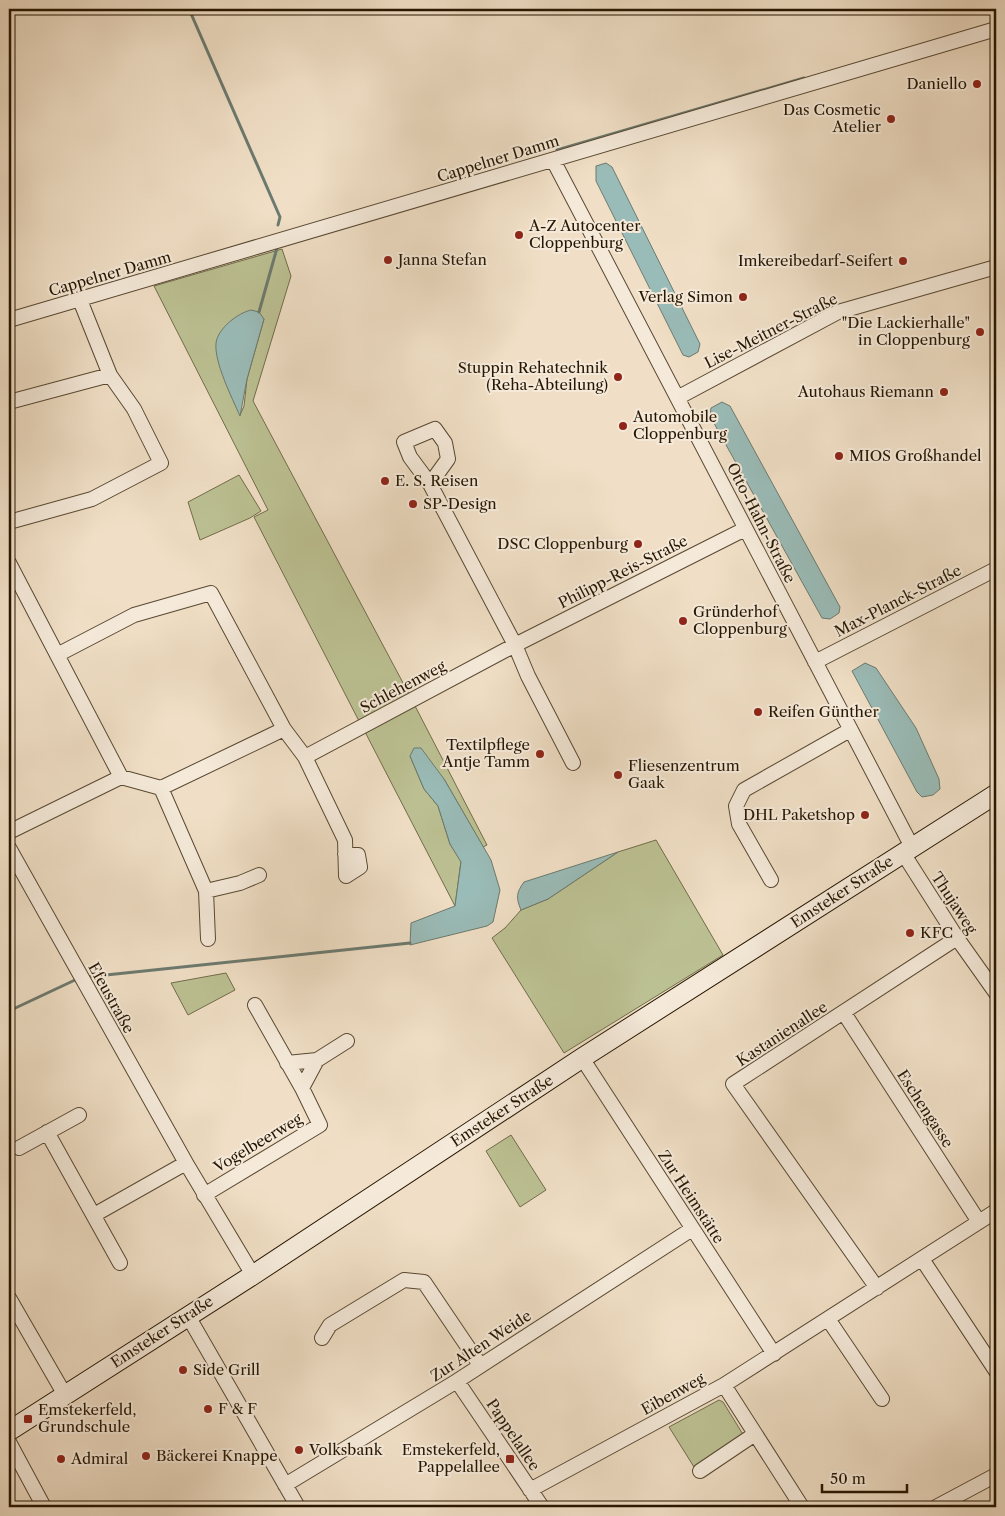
<svg xmlns="http://www.w3.org/2000/svg" width="1005" height="1516" font-family="'Libre Caslon Text',serif">
	<style>
		.green { fill: #bcc193; stroke: #716c4a; fill-rule: evenodd }
		.water { fill: #9abcb8; stroke: #6c7a6f }
		.lines { fill: none; stroke-linecap: round; stroke-linejoin: round }
		.stream { stroke: #6c7a6f; stroke-width: 3 }
		.street-casing { stroke: #584832; stroke-width: 16 }
		.secondary-casing { stroke: #261601; stroke-width: 21 }
		.street { stroke: #f5eada; stroke-width: 14 }
		.secondary { stroke: #f5eada; stroke-width: 19 }
		.poi-dot { fill: #8f2418; stroke: #f5eada; stroke-width: 2 }
		.labels { text-anchor: middle; stroke-width: 4; stroke-linejoin: round; paint-order: stroke }
		.poi-label { font-size: 15px; fill: #261601; stroke: #f5eada; text-anchor: start }
		.street-label { font-size: 15px; fill: #261601; stroke: #f5eada }
	</style>
	<rect width="100%" height="100%" fill="#f0dfc6"/>
	<filter id="stains"><feTurbulence type="fractalNoise" baseFrequency=".004" numOctaves="4"/><feColorMatrix values="0 0 0 0 .2 0 0 0 0 .09 0 0 0 0 .02 0 0 0 .5 -.17"/></filter>
	<radialGradient id="worn" r=".72"><stop offset=".6" stop-color="#630" stop-opacity="0"/><stop offset="1" stop-color="#630" stop-opacity=".3"/></radialGradient>
	<!-- green -->
	<path class="green" d="M282 249 291 276 253 401 410 696 360 723 254 517 268 510 154 286ZM264 319 247 379 244 406 240 415 231 395 218 356Z
		M239 475 261 511 250 518 200 540 188 502Z
		M414 704 487 845 483 847 444 779 410 756 424 789 438 806 450 844 461 861 455 906 364 730Z
		M656 840 723 955 564 1053 492 938 505 928 521 910 548 899 618 852Z
		M226 973 235 990 188 1015 171 983Z
		M511 1135 546 1190 520 1207 486 1151Z
		M719 1400 723 1402 744 1436 694 1467 669 1427Z"/>
	<!-- water -->
	<path class="water" d="M606 163 612 167 700 344 698 352 689 357 683 355 596 181V166Z
		M251 310 259 312 264 319 247 379 240 416C232 398 214 362 216 343 218 328 238 313 251 310Z
		M722 402 730 406 840 607 839 613 830 619 822 618 710 416 711 408Z
		M865 663 876 668 916 728 939 779 940 789 933 795 922 797 917 792 852 671Z
		M414 748H421L444 779 491 860 500 890 493 922 487 926 410 945 411 923 455 906 461 862 450 844 438 806 424 789 410 756Z
		M618 852 548 899 521 910C516 898 516 893 524 882Z"/>
	<g class="lines">
		<!-- stream -->
		<path class="stream" d="M189 9 280 217 278 225
			M557 150 804 78
			M259 312 277 248
			M87 977 410 943
			M9 1011 75 980"/>
		<!-- street casing -->
		<g class="street-casing">
			<path id="street" d="M553 160 912 847
				M9 320 996 29
				M679 397 838 312 996 267
				M9 402 110 375 80 300
				M430 484 410 457 404 442 435 429 445 443 448 459 430 484 515 645 528 676 573 763
				M9 522 92 499 161 463 134 409 110 375
				M9 563 121 777
				M57 655 134 615 211 593 284 729
				M815 662 996 569
				M305 757 345 840 346 876 360 867 358 855 345 854
				M161 788 206 891 208 939
				M9 832 121 777 161 788 284 729 305 757 515 645 745 529
				M9 848 186 1163 253 1275
				M903 853 957 938 996 993
				M771 880 739 824 736 806 744 790 850 730
				M206 891 240 883 259 875
				M844 1013 979 1222
				M582 1058 774 1354
				M287 1063 317 1060
				M302 1088 317 1060 347 1041
				M47 1132 120 1263
				M19 1148 79 1115
				M204 1195 320 1125 302 1088 255 1005
				M94 1215 186 1163
				M922 1259 996 1371
				M877 1288 733 1084 957 938
				M9 1298 65 1395
				M188 1316 298 1507
				M828 1319 882 1399
				M322 1338 330 1325 404 1280 424 1282 480 1365
				M457 1381 542 1507
				M724 1385 802 1507
				M9 1442 44 1507
				M700 1471 755 1434
				M285 1485 457 1381 692 1229
				M530 1490 724 1385 996 1211
				M936 1507 996 1475"/>
		</g>
		<!-- secondary casing -->
		<g class="secondary-casing">
			<path id="secondary" d="M9 1431 253 1275 582 1058 996 794"/>
		</g>
		<!-- street -->
		<use href="#street" class="street"/>
		<!-- secondary -->
		<use href="#secondary" class="secondary"/>
	</g>
	<!-- markers -->
	<g class="poi-dot">
		<circle cx="977" cy="84" r="5"/>
		<circle cx="891" cy="119" r="5"/>
		<circle cx="519" cy="235" r="5"/>
		<circle cx="388" cy="260" r="5"/>
		<circle cx="903" cy="261" r="5"/>
		<circle cx="743" cy="297" r="5"/>
		<circle cx="980" cy="332" r="5"/>
		<circle cx="618" cy="377" r="5"/>
		<circle cx="944" cy="392" r="5"/>
		<circle cx="623" cy="426" r="5"/>
		<circle cx="839" cy="456" r="5"/>
		<circle cx="385" cy="481" r="5"/>
		<circle cx="413" cy="504" r="5"/>
		<circle cx="638" cy="544" r="5"/>
		<circle cx="683" cy="621" r="5"/>
		<circle cx="758" cy="712" r="5"/>
		<circle cx="540" cy="754" r="5"/>
		<circle cx="618" cy="775" r="5"/>
		<circle cx="865" cy="815" r="5"/>
		<circle cx="910" cy="933" r="5"/>
		<circle cx="183" cy="1370" r="5"/>
		<circle cx="208" cy="1409" r="5"/>
		<rect x="23" y="1414" width="10" height="10" rx="2.5"/>
		<circle cx="299" cy="1450" r="5"/>
		<circle cx="146" cy="1456" r="5"/>
		<circle cx="61" cy="1459" r="5"/>
		<rect x="505" y="1454" width="10" height="10" rx="2.5"/>
	</g>
	<g class="labels">
		<!-- poi labels -->
		<g class="poi-label">
			<text x="967" y="89" text-anchor="end">Daniello</text>
			<text x="881" y="115" text-anchor="end">Das Cosmetic<tspan x="881" dy="17">Atelier</tspan></text>
			<text x="529" y="231">A-Z Autocenter<tspan x="529" dy="17">Cloppenburg</tspan></text>
			<text x="398" y="265">Janna Stefan</text>
			<text x="893" y="266" text-anchor="end">Imkereibedarf-Seifert</text>
			<text x="733" y="302" text-anchor="end">Verlag Simon</text>
			<text x="970" y="328" text-anchor="end">"Die Lackierhalle"<tspan x="970" dy="17">in Cloppenburg</tspan></text>
			<text x="608" y="373" text-anchor="end">Stuppin Rehatechnik<tspan x="608" dy="17">(Reha-Abteilung)</tspan></text>
			<text x="934" y="397" text-anchor="end">Autohaus Riemann</text>
			<text x="633" y="422">Automobile<tspan x="633" dy="17">Cloppenburg</tspan></text>
			<text x="849" y="461">MIOS Großhandel</text>
			<text x="395" y="486">E. S. Reisen</text>
			<text x="423" y="509">SP-Design</text>
			<text x="628" y="549" text-anchor="end">DSC Cloppenburg</text>
			<text x="693" y="617">Gründerhof<tspan x="693" dy="17">Cloppenburg</tspan></text>
			<text x="768" y="717">Reifen Günther</text>
			<text x="530" y="750" text-anchor="end">Textilpflege<tspan x="530" dy="17">Antje Tamm</tspan></text>
			<text x="628" y="771">Fliesenzentrum<tspan x="628" dy="17">Gaak</tspan></text>
			<text x="855" y="820" text-anchor="end">DHL Paketshop</text>
			<text x="920" y="938">KFC</text>
			<text x="193" y="1375">Side Grill</text>
			<text x="218" y="1414">F &amp; F</text>
			<text x="38" y="1415">Emstekerfeld,<tspan x="38" dy="17">Grundschule</tspan></text>
			<text x="309" y="1455">Volksbank</text>
			<text x="500" y="1455" text-anchor="end">Emstekerfeld,<tspan x="500" dy="17">Pappelallee</tspan></text>
			<text x="156" y="1461">Bäckerei Knappe</text>
			<text x="71" y="1464">Admiral</text>
		</g>
		<!-- street labels -->
		<g class="street-label">
			<text transform="translate(498 159) rotate(-17)" y="5">Cappelner Damm</text>
			<text transform="translate(110 274) rotate(-16)" y="5">Cappelner Damm</text>
			<text transform="translate(771 331) rotate(-27)" y="5">Lise-Meitner-Straße</text>
			<text transform="translate(761 523) rotate(63)" y="5">Otto-Hahn-Straße</text>
			<text transform="translate(623 572) rotate(-27)" y="5">Philipp-Reis-Straße</text>
			<text transform="translate(898 601) rotate(-27)" y="5">Max-Planck-Straße</text>
			<text transform="translate(403 687) rotate(-28)" y="5">Schlehenweg</text>
			<text transform="translate(842 892) rotate(-33)" y="5">Emsteker Straße</text>
			<text transform="translate(954 903) rotate(57)" y="5">Thujaweg</text>
			<text transform="translate(111 998) rotate(61)" y="5">Efeustraße</text>
			<text transform="translate(782 1034) rotate(-33)" y="5">Kastanienallee</text>
			<text transform="translate(925 1109) rotate(57)" y="5">Eschengasse</text>
			<text transform="translate(502 1111) rotate(-33)" y="5">Emsteker Straße</text>
			<text transform="translate(258 1143) rotate(-31)" y="5">Vogelbeerweg</text>
			<text transform="translate(691 1197) rotate(57)" y="5">Zur Heimstätte</text>
			<text transform="translate(162 1332) rotate(-33)" y="5">Emsteker Straße</text>
			<text transform="translate(481 1346) rotate(-33)" y="5">Zur Alten Weide</text>
			<text transform="translate(673 1394) rotate(-29)" y="5">Eibenweg</text>
			<text transform="translate(513 1435) rotate(56)" y="5">Pappelallee</text>
		</g>
	</g>
	<!-- margin -->
	<rect width="1005" height="1516" fill="none" stroke="#f0dfc6" stroke-width="30"/>
	<rect x="10" y="10" width="985" height="1496" fill="none" stroke="#261601" stroke-width="2.5"/>
	<rect x="15" y="15" width="975" height="1486" fill="none" stroke="#261601"/>
	<!-- scale -->
	<path d="M822 1484v8h85v-8" fill="none" stroke="#261601" stroke-width="2.5"/>
	<text x="830" y="1484" font-size="15" fill="#261601" stroke="#f5eada" stroke-width="4" paint-order="stroke">50 m</text>
	<rect width="100%" height="100%" filter="url(#stains)"/>
	<rect width="100%" height="100%" fill="url(#worn)"/>
</svg>
